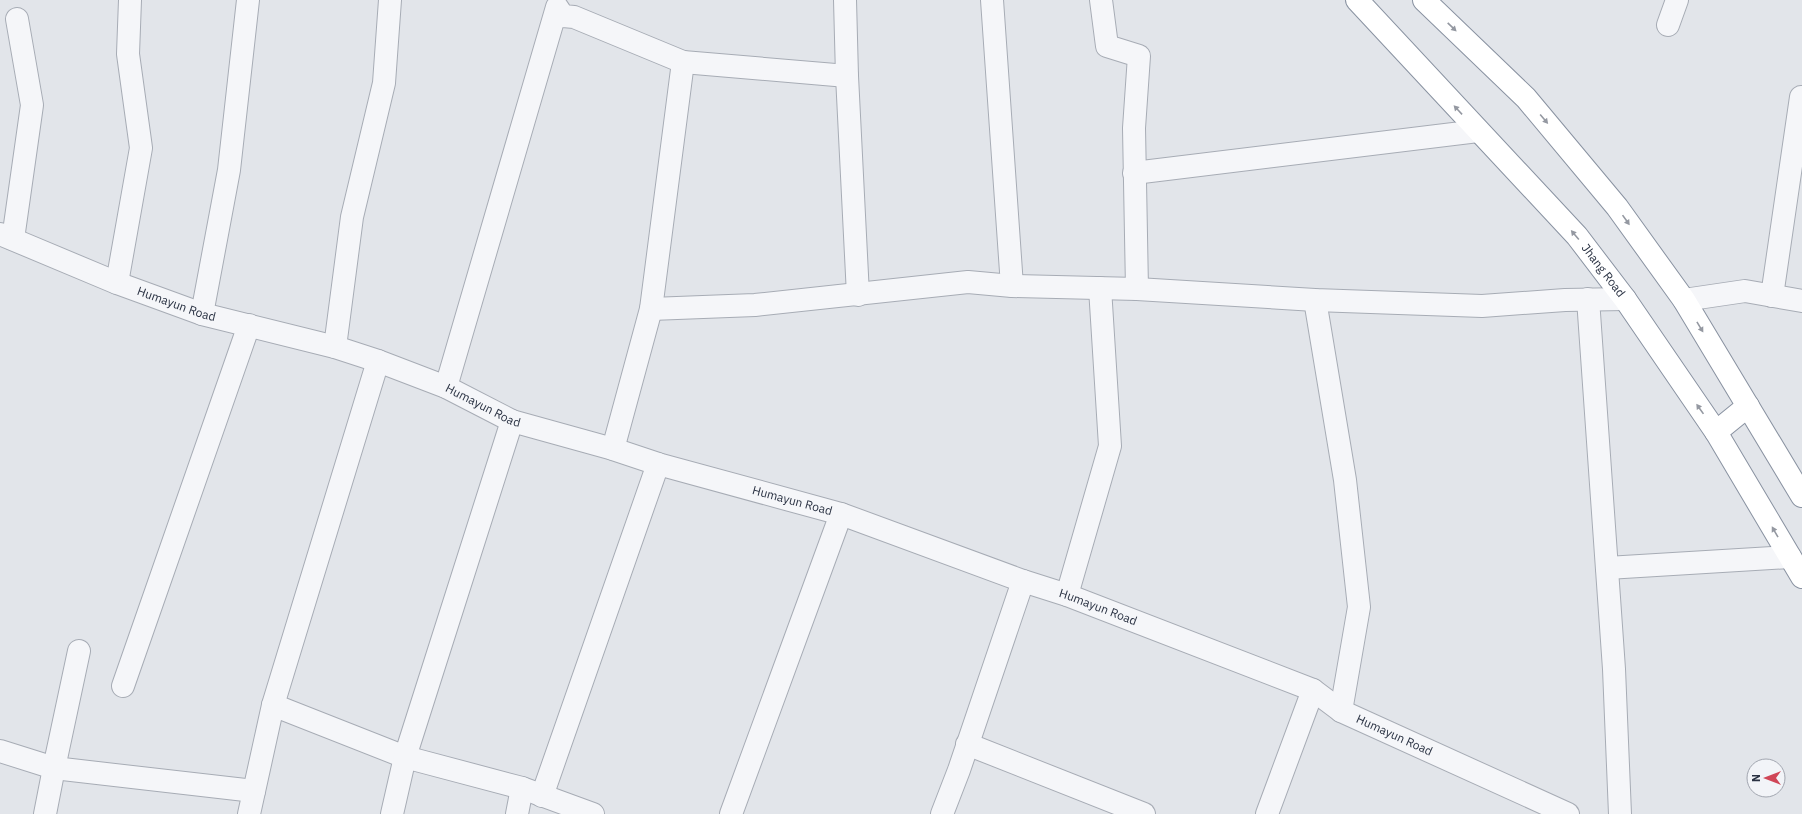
<svg xmlns="http://www.w3.org/2000/svg" width="1802" height="814" font-family="'IBM Plex Sans',sans-serif">
	<style>
		.lines { fill: none; stroke-linecap: round; stroke-linejoin: round }
		.minor-casing { stroke: #a7acb5; stroke-width: 24 }
		.trunk-casing { stroke: #8992a1; stroke-width: 24 }
		.minor { stroke: #f5f6f9; stroke-width: 22 }
		.trunk { stroke: #fff; stroke-width: 22 }
		.oneway { fill: #9498a1 }
		.labels { text-anchor: middle; stroke-width: 3; stroke-linejoin: round; paint-order: stroke }
		.street-label { font-size: 12px; fill: #2a3243; stroke: #f2f4f8 }
	</style>
	<rect width="100%" height="100%" fill="#e2e5ea"/>
	<g class="lines">
		<!-- minor casing -->
		<g class="minor-casing">
			<g id="minor">
				<path d="M845 0 847 76 858 295"/>
				<path d="M992 0 1012 286"/>
				<path d="M1101 0 1107 46 1139 56 1134 128 1137 289"/>
				<path d="M1668 25 1677 0"/>
				<path d="M1134 173 1478 131"/>
				<path id="s1" d="M0 234 117 283 202 314 335 347 378 361 446 387 512 421 613 449 658 464 841 514 1023 581 1067 595 1313 690 1341 711 1568 814"/>
				<path d="M13 239 32 105 17 19"/>
				<path d="M117 283 141 148 128 54 130 0"/>
				<path d="M1772 296 1801 97"/>
				<path d="M1588 299 1614 669 1620 814"/>
				<path d="M1315 300 1345 480 1359 607 1341 711"/>
				<path d="M1684 300 1745 291 1802 301"/>
				<path d="M651 309 755 305 968 282 1012 286 1137 289 1315 300 1482 306 1565 300 1625 299"/>
				<path d="M202 314 229 170 248 0"/>
				<path d="M335 347 352 217 384 83 390 0"/>
				<path d="M446 387 557 7 563 16 574 17 683 62 847 76"/>
				<path d="M613 449 651 309 683 62"/>
				<path d="M1607 568 1790 557"/>
				<path d="M1067 595 1110 446 1100 288"/>
				<path d="M123 686 249 325"/>
				<path d="M273 705 405 757 522 788 593 814"/>
				<path d="M967 744 1144 814"/>
				<path d="M0 751 54 768 254 791"/>
				<path d="M542 796 658 464"/>
				<path d="M45 814 54 768 79 651"/>
				<path d="M249 814 273 705 378 361"/>
				<path d="M392 814 405 757 512 421"/>
				<path d="M517 814 522 788"/>
				<path d="M731 814 841 514"/>
				<path d="M942 814 959 770 1023 581"/>
				<path d="M1267 814 1313 690"/>
			</g>
		</g>
		<!-- trunk casing -->
		<g class="trunk-casing">
			<g id="trunk">
				<path id="s2" d="M1357 0 1577 236 1625 299 1716 432 1802 577"/>
				<path d="M1424 0 1526 98 1617 207 1684 300 1802 496"/>
				<path d="M1716 432 1748 406"/>
			</g>
		</g>
		<!-- minor -->
		<use href="#minor" class="minor"/>
		<!-- trunk -->
		<use href="#trunk" class="trunk"/>
	</g>
	<!-- one-way arrows -->
	<defs><path id="oneway-solid" d="M-6-.8H1V-3.2L6.5 0L1 3.2V.8H-6Z"/></defs>
	<g class="oneway">
		<use href="#oneway-solid" transform="translate(1452 27) rotate(44)"/>
		<use href="#oneway-solid" transform="translate(1458 110) rotate(-133)"/>
		<use href="#oneway-solid" transform="translate(1544 119) rotate(50)"/>
		<use href="#oneway-solid" transform="translate(1626 220) rotate(55)"/>
		<use href="#oneway-solid" transform="translate(1575 235) rotate(-130)"/>
		<use href="#oneway-solid" transform="translate(1700 327) rotate(59)"/>
		<use href="#oneway-solid" transform="translate(1700 409) rotate(-125)"/>
		<use href="#oneway-solid" transform="translate(1775 532) rotate(-120)"/>
	</g>
	<g class="labels">
		<!-- street labels -->
		<g class="street-label">
			<text dy="4" stroke="none"><textPath href="#s2" startOffset="366">Jhang Road</textPath></text>
			<text dy="4" stroke="none"><textPath href="#s1" startOffset="190">Humayun Road</textPath></text>
			<text dy="4" stroke="none"><textPath href="#s1" startOffset="514">Humayun Road</textPath></text>
			<text dy="4" stroke="none"><textPath href="#s1" startOffset="838">Humayun Road</textPath></text>
			<text dy="4" stroke="none"><textPath href="#s1" startOffset="1162">Humayun Road</textPath></text>
			<text dy="4" stroke="none"><textPath href="#s1" startOffset="1486">Humayun Road</textPath></text>
		</g>
	</g>
	<!-- north arrow -->
	<g transform="translate(1766 778) rotate(270)"><circle r="19" fill="#f2f4f8" stroke="#a2a6b0"/>
	<path d="M0-3L7 15L0 10L-7 15Z" fill="#d04657"/>
	<text y="-6" font-size="11" font-weight="bold" text-anchor="middle" fill="#2a3243">N</text>
	</g>
</svg>
